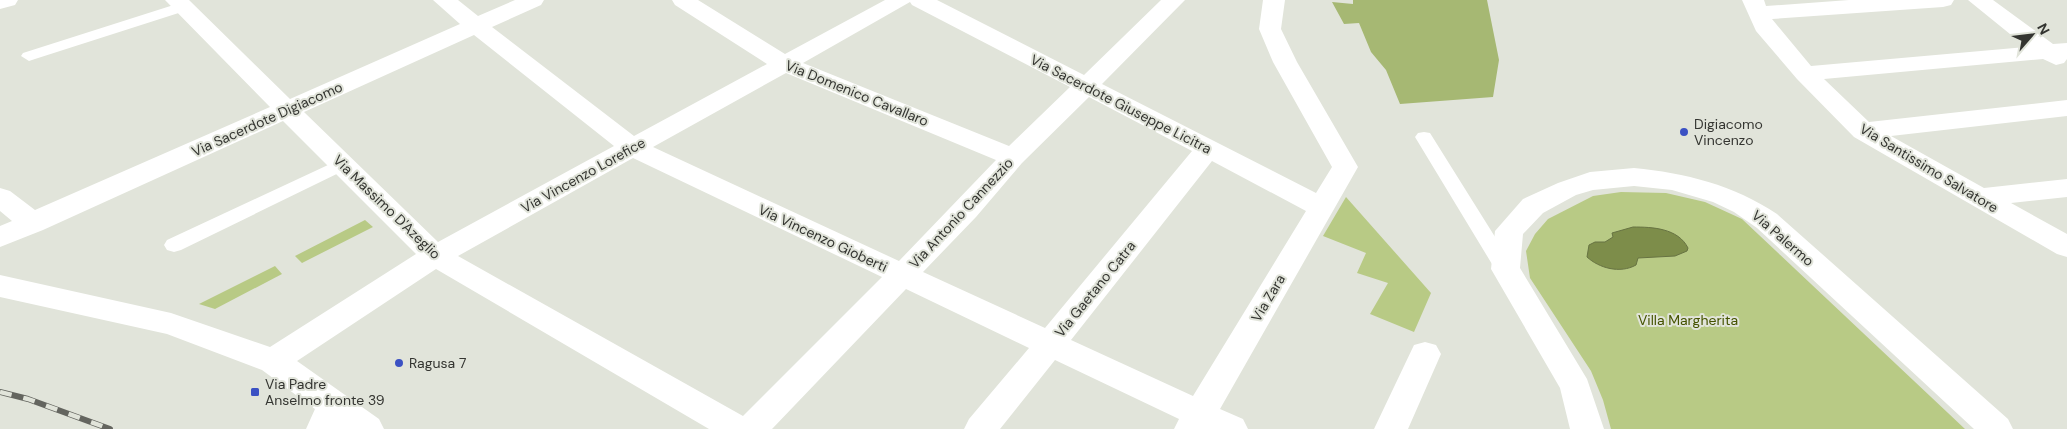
<svg xmlns="http://www.w3.org/2000/svg" width="2067" height="429" font-family="'DM Sans',sans-serif">
	<style>
		.green { fill: #b8ca85 }
		.forest { fill: #a6b873 }
		.water { fill: #7d8d4a; stroke: #677342 }
		.lines { fill: none; stroke-linecap: round; stroke-linejoin: round }
		.service { fill: #fff; fill-rule: evenodd }
		.minor { fill: #fff; fill-rule: evenodd }
		.primary { fill: #fff; fill-rule: evenodd }
		.rail-casing { stroke: #64655f; stroke-width: 6 }
		.rail { stroke: #e1e4da; stroke-width: 4.5; stroke-dasharray: 12; stroke-linecap: butt }
		.poi-dot { fill: #3b51c3; stroke: #e1e4da; stroke-width: 2 }
		.labels { text-anchor: middle; stroke-width: 4; stroke-linejoin: round; paint-order: stroke }
		.street-label { font-size: 14px; fill: #343531; stroke: #e1e4da }
		.poi-label { font-size: 14px; fill: #343531; stroke: #e1e4da; text-anchor: start }
		.park-label { font-size: 14px; fill: #455300; stroke: #e1e4da }
	</style>
	<rect width="100%" height="100%" fill="#e1e4da"/>
	<!-- green -->
	<path class="green" d="M1621 192 1666 193 1705 202 1742 219 1965 429H1611L1603 400 1591 371 1530 278 1526 251 1535 234 1548 219 1593 196Z
		M1346 197 1431 293 1414 332 1370 314 1388 283 1357 273 1366 253 1323 236Z
		M365 220 373 227 302 263 295 256Z
		M275 266 282 274 215 309 199 304Z"/>
	<!-- forest -->
	<path class="forest" d="M1353 0H1487L1499 60 1493 97 1400 104 1386 70 1371 52 1359 23 1344 24 1332 2 1353 4Z"/>
	<!-- water -->
	<path class="water" d="M1633 227C1652 227 1678 228 1688 248L1687 251 1675 256 1638 258 1636 265C1620 274 1599 268 1587 257L1589 245 1595 242H1605L1613 237 1612 233Z"/>
	<g class="lines">
		<!-- service -->
		<path class="service" d="M183 2 191 7 188 10 35 59 29 61 21 56 23 53Z
			M1424 132 1430 133 1512 264 1515 269 1512 274 1505 276 1498 274 1415 137 1418 133Z
			M343 158 349 160 352 164 349 168 181 250 174 252 167 250 164 245 167 240Z"/>
		<!-- minor -->
		<path class="minor" d="M165 0H189L290 99 460 24 433 0H458L478 16 515 0H544L541 5 492 27 634 136 767 64 675 5 672 0H698L785 54 885 0H937L1084 75 1161 0H1185L1102 84 1316 193 1332 167 1273 62 1259 29 1263 0H1285L1281 29 1297 62 1358 167 1220 409 1243 419 1248 429H1174L1179 419 1055 360 1000 429H964L969 419 1029 348 906 289 772 429H709L436 269 297 361 379 419 384 429H306L315 409 262 370 167 334 0 297V275L171 313 270 347 416 254 283 121 43 230 0 247V226L12 221 0 211V188L10 191 35 210 270 107ZM910 2 912 5 1070 87 1009 146 803 63ZM474 35 614 146 438 242 304 112ZM786 73 996 160 899 261 653 147ZM1089 97 1192 151 1045 328 923 272 976 217 1022 163ZM633 158 882 277 743 416 458 256ZM1212 161 1306 211 1193 396 1071 340Z
			M1742 0H1764L1766 6 1849 0H1954L1951 5 1943 7 1772 19 1811 66 2026 47 1968 0H1993L2053 44 2067 43V59L2064 63 2056 65 2043 59 1824 79 1869 122 2067 100V116L1891 136 1984 188 2067 179V197L2011 203 2067 234V257L2057 254 1854 137 1797 79 1756 31Z
			M1634 168C1685 173 1734 185 1777 214L2008 419 2013 429H1974L1757 228 1734 212 1713 202 1672 190 1634 186 1593 190 1576 195 1543 213 1523 234 1520 268 1587 379 1604 429H1570L1560 388 1491 269 1495 231 1523 199 1558 183 1590 172Z
			M1425 342 1436 345 1441 354 1408 429H1374L1414 345Z"/>
		<!-- primary -->
		<path class="primary" d="M0 0H18L15 5 0 9Z"/>
		<!-- rail casing -->
		<g class="rail-casing">
			<path id="rail" d="M0 392 28 399 110 429"/>
		</g>
		<!-- rail -->
		<use href="#rail" class="rail"/>
	</g>
	<!-- markers -->
	<g class="poi-dot">
		<circle cx="1684" cy="132" r="5"/>
		<circle cx="399" cy="363" r="5"/>
		<rect x="250" y="387" width="10" height="10" rx="2.5"/>
	</g>
	<g class="labels">
		<!-- street labels -->
		<g class="street-label">
			<text transform="translate(857 93) rotate(22)" y="5">Via Domenico Cavallaro</text>
			<text transform="translate(1121 104) rotate(27)" y="5">Via Sacerdote Giuseppe Licitra</text>
			<text transform="translate(267 119) rotate(-24)" y="5">Via Sacerdote Digiacomo</text>
			<text transform="translate(1929 168) rotate(31)" y="5">Via Santissimo Salvatore</text>
			<text transform="translate(583 175) rotate(-29)" y="5">Via Vincenzo Lorefice</text>
			<text transform="translate(387 207) rotate(44)" y="5">Via Massimo D'Azeglio</text>
			<text transform="translate(961 213) rotate(-47)" y="5">Via Antonio Cannezzio</text>
			<text transform="translate(823 238) rotate(25)" y="5">Via Vincenzo Gioberti</text>
			<text transform="translate(1783 238) rotate(41)" y="5">Via Palermo</text>
			<text transform="translate(1095 289) rotate(-51)" y="5">Via Gaetano Catra</text>
			<text transform="translate(1268 298) rotate(-59)" y="5">Via Zara</text>
		</g>
		<!-- poi labels -->
		<g class="poi-label">
			<text x="1694" y="129">Digiacomo<tspan x="1694" dy="16">Vincenzo</tspan></text>
			<text x="409" y="368">Ragusa 7</text>
			<text x="265" y="389">Via Padre<tspan x="265" dy="16">Anselmo fronte 39</tspan></text>
		</g>
		<!-- park labels -->
		<g class="park-label">
			<text x="1688" y="325">Villa Margherita</text>
		</g>
	</g>
	<!-- north arrow -->
	<g transform="translate(2032 35) rotate(62)" stroke="#e1e4da" stroke-width="4" paint-order="stroke">
	<path d="M0-4L9 19L0 12L-9 19Z" fill="#343531"/>
	<text y="-8" font-size="14" font-weight="bold" text-anchor="middle" fill="#343531">N</text>
	</g>
</svg>
